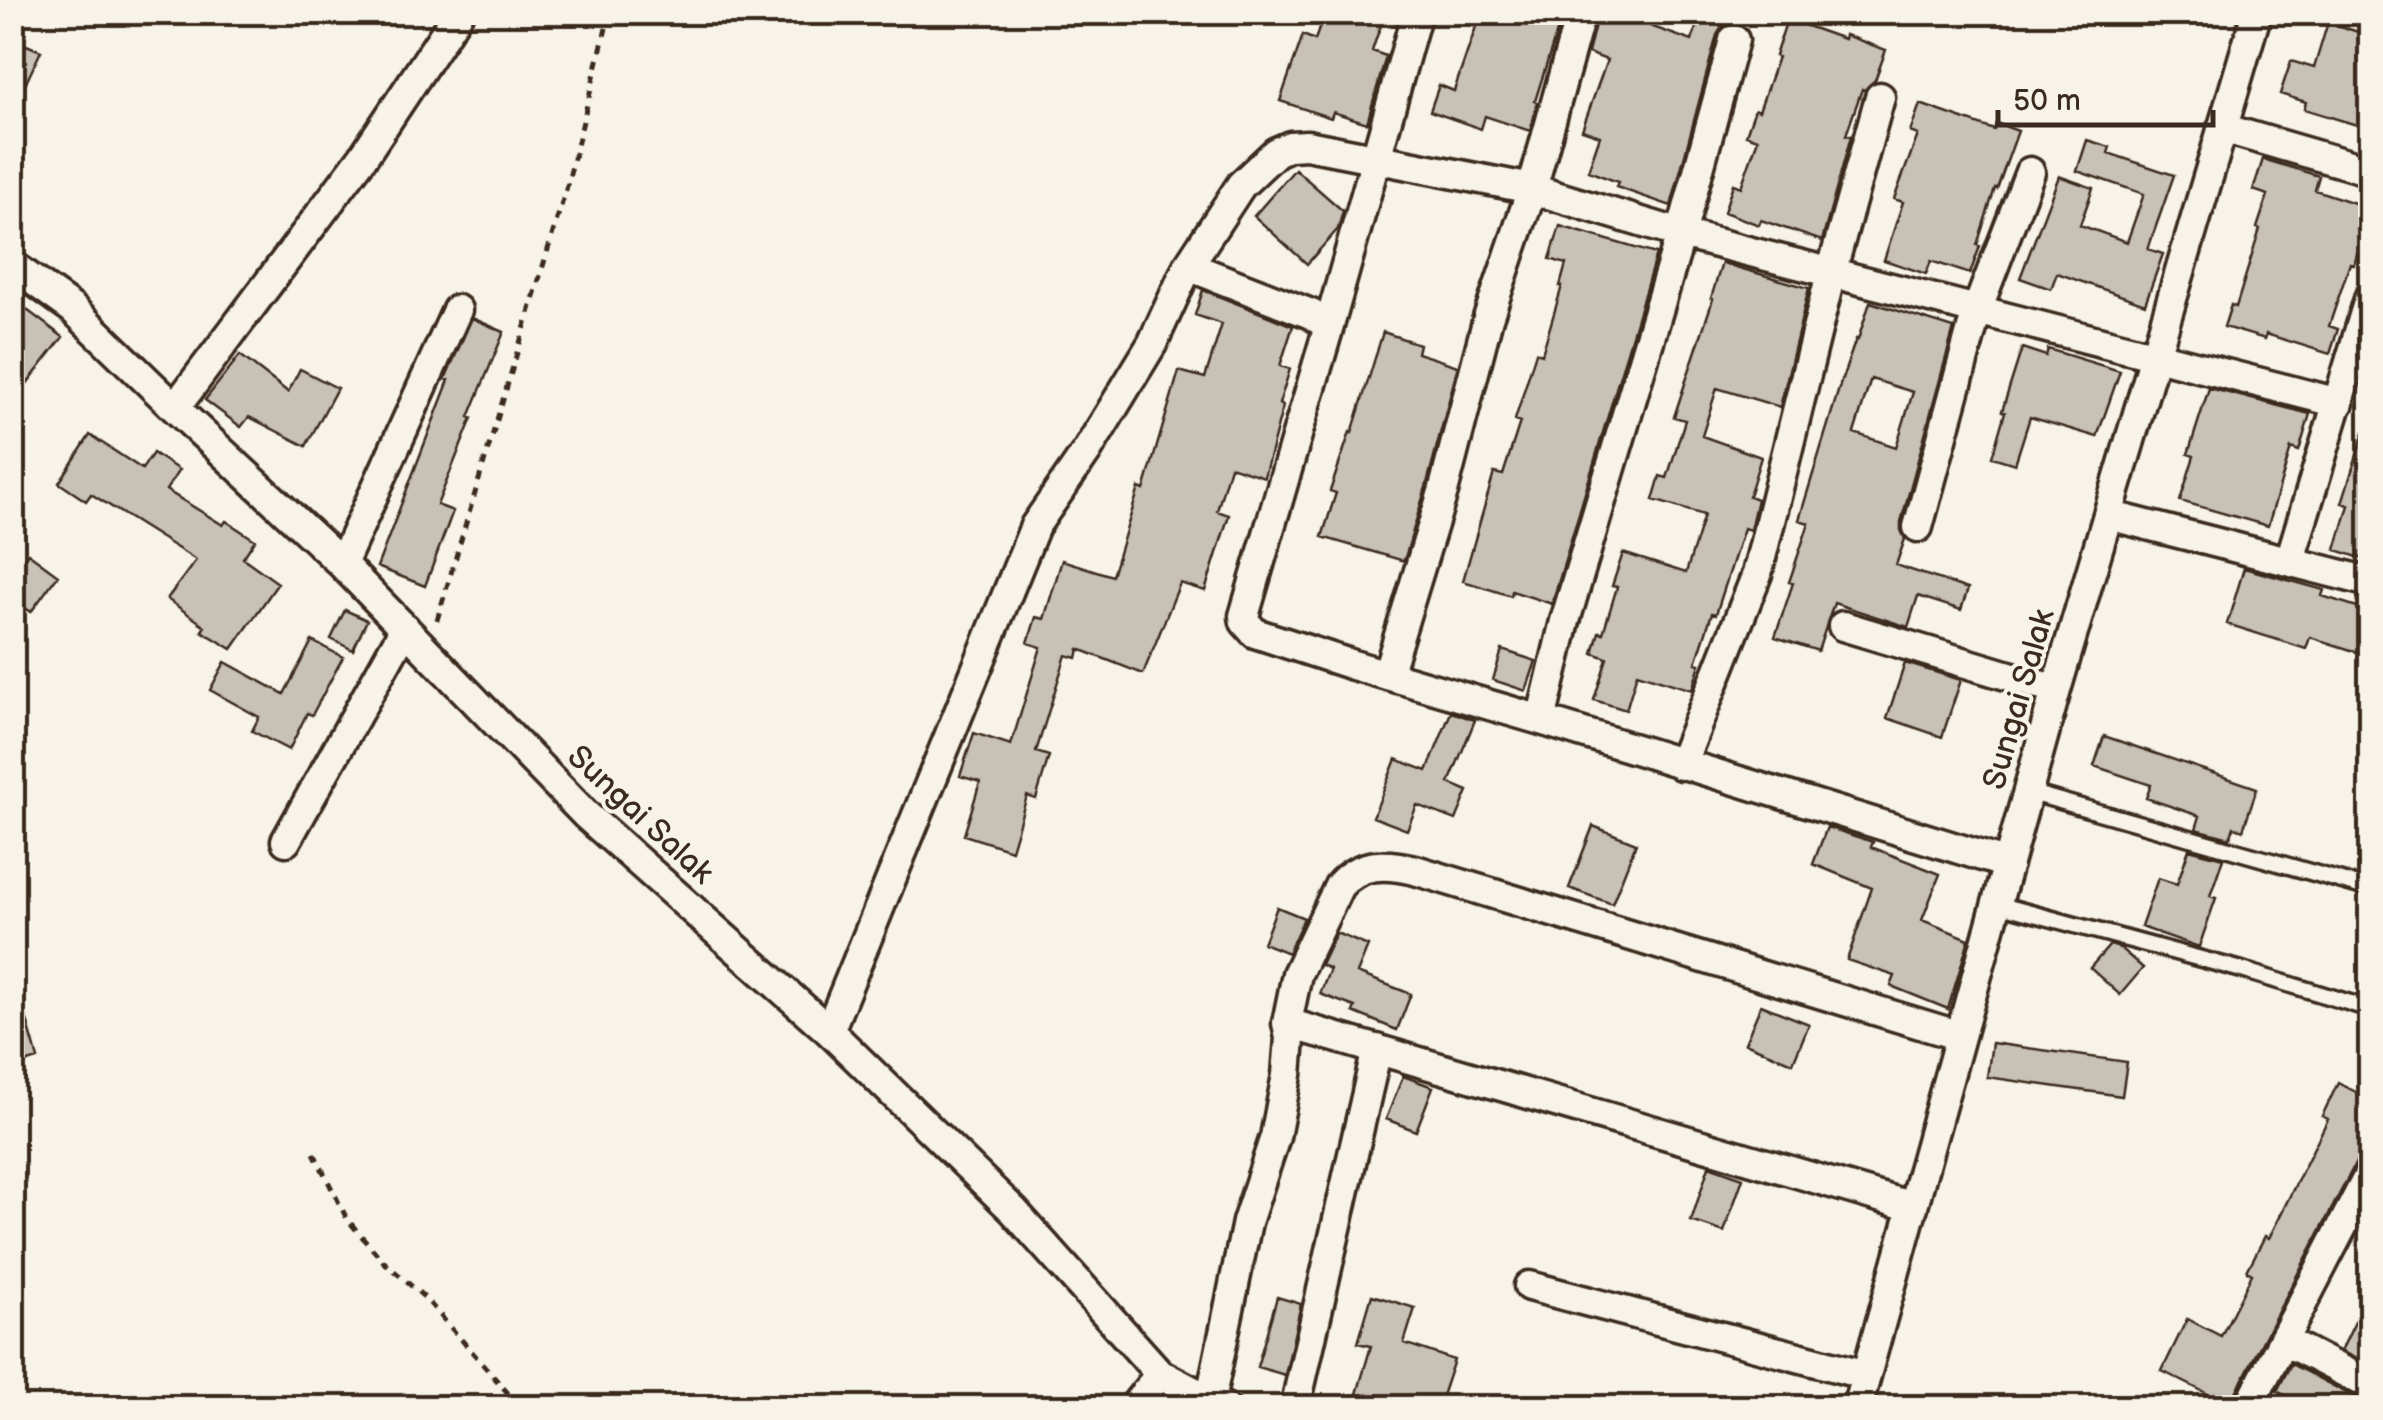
<svg xmlns="http://www.w3.org/2000/svg" width="2383" height="1420" font-family="'Balsamiq Sans',sans-serif">
	<style>
		.building { fill: #c8c1b6; stroke: #3b2a1e; stroke-width: 2.5; fill-rule: evenodd }
		.lines { fill: none; stroke-linecap: round; stroke-linejoin: round }
		.lane-casing { stroke: #3b2a1e; stroke-width: 21 }
		.street-casing { stroke: #3b2a1e; stroke-width: 35 }
		.path { stroke: #3b2a1e; stroke-width: 5; stroke-dasharray: 8 8; stroke-linecap: butt }
		.lane { stroke: #f7f3e8; stroke-width: 14 }
		.street { stroke: #f7f3e8; stroke-width: 28 }
		.labels { text-anchor: middle; stroke-width: 8; stroke-linejoin: round; paint-order: stroke }
		.street-label { font-size: 32px; fill: #3b2a1e; stroke: #f7f3e8 }
	</style>
	<rect width="100%" height="100%" fill="#f7f3e8"/>
	<filter id="ink" filterUnits="userSpaceOnUse"><feTurbulence type="fractalNoise" baseFrequency=".01" numOctaves="2"/><feDisplacementMap in="SourceGraphic" scale="20" xChannelSelector="R" yChannelSelector="G"/><feConvolveMatrix kernelMatrix="1 2 1 2 8 2 1 2 1" color-interpolation-filters="sRGB"/></filter>
	<g filter="url(#ink)">
		<!-- building -->
		<path class="building" d="M1325 12H1385L1372 51 1386 56 1367 123 1333 112 1331 118 1280 101 1303 35 1315 40Z
			M1481 12H1523L1559 25 1535 101 1538 102 1530 131 1485 116 1481 129 1430 111 1439 85 1454 91Z
			M1598 12H1654L1650 26 1692 41 1701 12H1733L1730 23 1722 27 1717 35 1671 206 1616 187 1618 182 1588 171 1600 136 1582 130 1607 60 1588 53Z
			M1787 19 1844 39 1845 35 1886 50 1875 80 1865 90 1862 89 1846 135 1851 136 1822 241 1761 220 1759 225 1724 212 1733 184 1741 187 1758 139 1746 135 1755 109 1759 111 1778 57 1775 56Z
			M2328 22 2370 36V129L2304 109 2306 102 2280 94 2291 61 2314 68Z
			M12 39 41 51 12 112Z
			M1920 104 1994 130 1996 123 2018 131 1997 189 1995 188 1977 245 1980 246 1970 274 1931 261 1926 274 1884 260 1903 202 1894 199 1918 135 1910 132Z
			M2087 140 2110 147 2108 153 2174 175 2148 249 2163 254 2145 304 2057 273 2051 289 2020 278 2059 176 2093 188 2080 225 2127 242 2144 194 2077 171Z
			M2263 159 2319 176 2315 190 2370 208V233L2364 231 2354 264 2350 263 2329 326 2338 329 2330 354 2266 334 2265 339 2224 327 2231 305 2236 307 2260 229 2257 228 2268 195 2253 190Z
			M1295 169 1343 211 1338 229 1307 264 1254 216Z
			M1560 226 1656 254 1552 604 1512 591 1511 596 1463 581 1494 473 1503 475 1520 422 1515 420 1536 352 1542 354 1562 286H1560L1566 264 1550 259Z
			M1722 263 1809 288 1780 407 1717 388 1702 436 1761 457 1749 496 1757 499 1750 530 1744 528 1716 614 1712 613 1696 663 1700 664 1692 690 1637 673 1626 710 1594 700 1607 658 1593 653 1599 632 1603 633 1617 587 1612 586 1623 553 1686 573 1704 515 1653 500 1660 476 1667 478 1685 420 1674 417 1713 299 1711 298Z
			M1203 290 1293 326 1280 366 1290 369 1279 404 1283 406 1264 477 1230 466 1217 511 1229 515 1205 591 1180 583 1143 674 1079 649 1077 658 1066 655 1036 752 1049 756 1036 799 1027 796 1011 850 964 835 980 782 960 776 974 733 1011 745 1041 647 1028 643 1036 617 1044 619 1062 560 1112 576 1139 488 1144 490 1179 371 1205 378 1222 324 1195 315Z
			M1870 302 1954 328 1901 522V530L1905 539 1896 565 1968 589 1961 610 1918 596 1908 627 1834 603 1818 651 1775 637 1793 583 1789 582 1809 523 1799 520 1841 382 1856 339 1858 340ZM1871 379 1913 392 1896 447 1854 433Z
			M23 307 63 337 12 403V322Z
			M472 318 504 332 469 417 472 418 437 505 453 511 425 586 377 567 449 380 445 379Z
			M1383 332 1419 344 1417 353 1458 366 1426 487 1404 561 1322 537 1336 493 1330 491 1350 432 1352 433Z
			M2022 348 2046 356 2048 349 2120 371 2097 437 2030 417 2015 464 1992 457 2005 412 2002 411Z
			M240 355 288 392 300 369 337 388 306 446 249 417 241 427 205 400Z
			M2209 388 2310 414 2299 451 2291 448 2268 526 2180 501 2194 456 2188 454Z
			M2365 429 2370 430V561L2336 550 2349 505 2342 503Z
			M90 435 142 469 153 453 179 470 166 490 223 525 226 521 255 540 243 558 278 583 232 649 202 631 205 626 167 599 196 560 91 494 86 501 59 483Z
			M28 553 58 575 31 612 12 598V573Z
			M2244 568 2324 590 2322 596 2370 611V656L2310 637 2306 649 2227 624Z
			M345 610 367 620 353 650 331 639Z
			M312 641 343 657 312 715 307 713 289 750 252 731 259 717 210 690 225 662 284 694Z
			M1502 650 1536 661 1526 691 1493 680Z
			M1905 663 1961 680 1942 737 1887 718Z
			M1451 712 1475 720 1449 783 1468 791 1456 820 1417 805 1407 830 1373 817 1396 759 1427 771Z
			M2104 736 2257 788 2243 830 2234 827 2230 838 2196 829 2200 816 2146 798 2151 785 2094 766Z
			M1593 826 1636 843 1612 904 1569 888Z
			M1827 827 1873 842 1871 847 1940 874 1922 920 1969 939 1948 1009 1891 986 1895 976 1847 960 1872 888 1813 864Z
			M2189 849 2223 858 2210 896 2216 898 2199 947 2141 927 2158 878 2177 884Z
			M1277 907 1304 918 1288 953 1263 943Z
			M1336 933 1368 946 1357 973 1411 994 1397 1030 1353 1012 1355 1007 1320 994 1330 969 1321 965Z
			M2110 945 2120 948 2143 968 2120 995 2090 968Z
			M19 992 38 1059 12 1067V993Z
			M1761 1005 1809 1024 1793 1063 1745 1043Z
			M1992 1043 2127 1062 2122 1096 1987 1077Z
			M1403 1076 1433 1087 1416 1131 1386 1119Z
			M2338 1083 2370 1099V1125L2363 1141 2366 1143 2232 1400 2231 1408H2202L2208 1394 2162 1371 2187 1319 2221 1336 2252 1274 2247 1271 2265 1236 2269 1238 2328 1119 2322 1116Z
			M1709 1166 1743 1178 1724 1232 1691 1221Z
			M2370 1291V1366L2341 1351Z
			M1372 1295 1415 1308 1404 1343 1454 1360 1438 1408H1406L1357 1394 1371 1346 1358 1343Z
			M1277 1297 1301 1304 1285 1375 1257 1367Z
			M2291 1364 2362 1401 2370 1402V1408H2310L2277 1391Z"/>
		<g class="lines">
			<!-- lane casing -->
			<g class="lane-casing">
				<path id="lane" d="M2028 792 2370 889
					M1997 904 2242 970 2370 1009"/>
			</g>
			<!-- street casing -->
			<g class="street-casing">
				<path id="street" d="M1734 40 1681 234 1565 621 1541 720 2008 864
					M2222 128 2370 171
					M12 265 73 309 175 408 342 564 586 815 829 1031 1014 1211 1160 1374 1225 1408
					M1188 266 1311 314 1329 326 1244 616 1245 622 1255 633 1353 665 1541 720
					M1329 326 1417 12
					M175 408 363 157 459 12
					M2108 515 2370 582
					M1918 527 1977 310 2030 172
					M2290 560 2370 296
					M342 564 457 310
					M1843 626 2056 690
					M1387 675 1443 492 1488 318 1532 189 1581 12
					M1681 765 1757 574 1831 273 1880 97
					M286 841 405 628
					M1287 1023 1913 1207
					M829 1031 1035 526 1087 451 1152 344 1188 266 1241 185 1276 152 1290 146 1307 145 1532 189 1681 234 2339 403
					M1529 1286 1866 1375
					M2283 1340 2370 1385
					M1210 1401 1247 1222 1275 1137 1287 1075 1290 1038 1287 1023 1297 974 1339 886C1359 862 1386 863 1415 870L1960 1036
					M1133 1408 1160 1374
					M1295 1408 1377 1049
					M1857 1408 2056 690 2257 12
					M2248 1408 2370 1173"/>
			</g>
			<!-- path -->
			<path class="path" d="M437 620 567 186 610 12
				M314 1153 347 1219 383 1261 425 1298 521 1408"/>
			<!-- lane -->
			<use href="#lane" class="lane"/>
			<!-- street -->
			<use href="#street" class="street"/>
		</g>
	</g>
	<g class="labels">
		<!-- street labels -->
		<g class="street-label">
			<text transform="translate(2018 699) rotate(-74)" y="11">Sungai Salak</text>
			<text transform="translate(641 814) rotate(43)" y="11">Sungai Salak</text>
		</g>
	</g>
	<!-- margin -->
	<rect width="2383" height="1420" fill="none" stroke="#f7f3e8" stroke-width="50"/>
	<rect x="25" y="25" width="2333" height="1370" fill="none" stroke="#3b2a1e" stroke-width="4" filter="url(#ink)"/>
	<!-- scale -->
	<path d="M1998 110v15h215v-15" fill="none" stroke="#3b2a1e" stroke-width="5"/>
	<text x="2013" y="110" font-size="30" fill="#3b2a1e" stroke="#f7f3e8" stroke-width="8" paint-order="stroke">50 m</text>
</svg>
